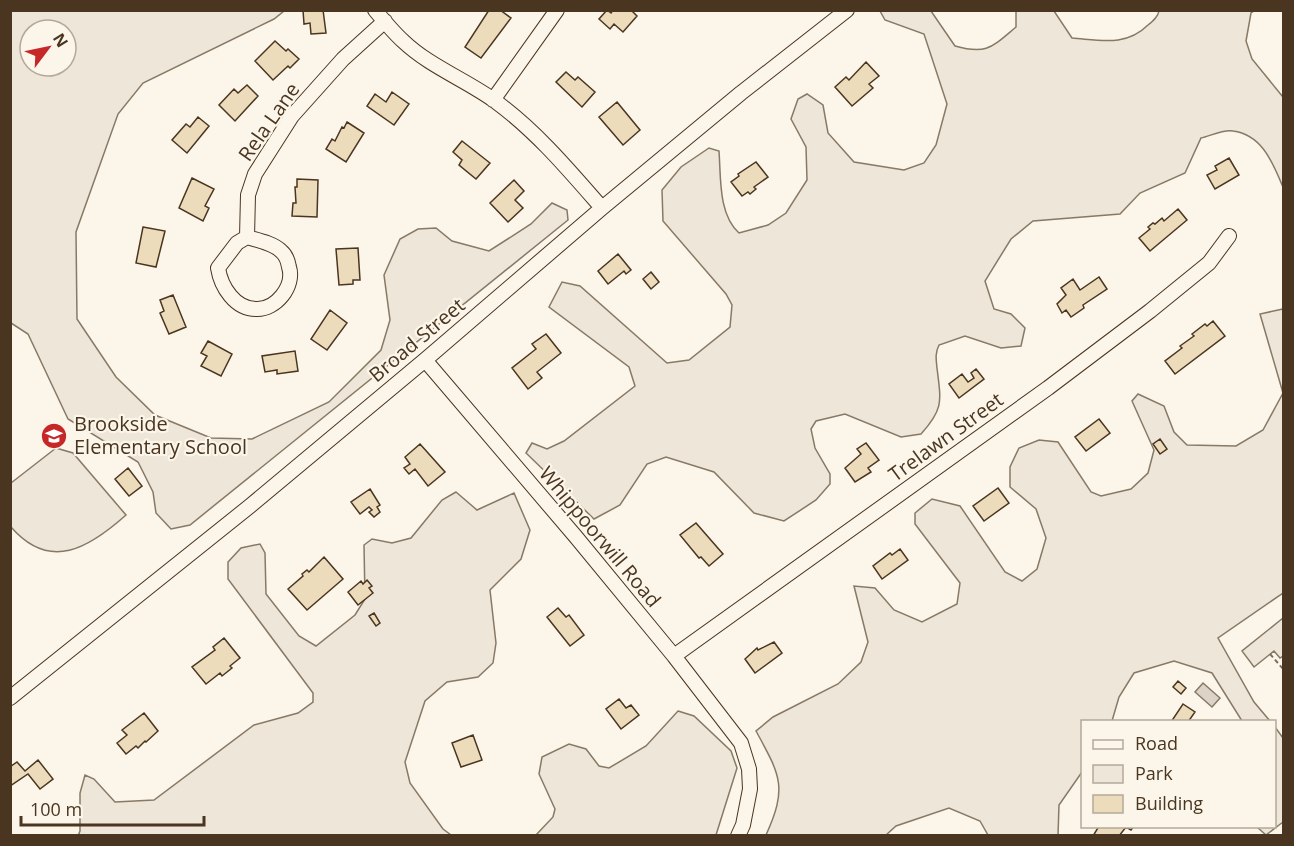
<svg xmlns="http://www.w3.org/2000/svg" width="1294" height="846" font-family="'Open Sans',sans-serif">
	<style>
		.green { fill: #ede6d9; stroke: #887966; stroke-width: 1.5; fill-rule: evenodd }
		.water { fill: #dcd4c6; stroke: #887966; stroke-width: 1.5 }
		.building { fill: #ecdcbc; stroke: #4a3520; stroke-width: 1.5 }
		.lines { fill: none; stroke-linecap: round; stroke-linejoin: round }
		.minor-casing { stroke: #4a3520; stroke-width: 16 }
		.path { stroke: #7f6f5c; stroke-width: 2; stroke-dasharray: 4.5 3; stroke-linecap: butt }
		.minor { stroke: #fbf6e9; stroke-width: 14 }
		.labels { text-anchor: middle; stroke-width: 4.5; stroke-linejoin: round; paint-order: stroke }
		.street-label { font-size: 20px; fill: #4a3520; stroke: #fbf6e9 }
		.poi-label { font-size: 20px; fill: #4a3520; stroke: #fbf6e9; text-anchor: start }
	</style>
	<rect width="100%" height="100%" fill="#fbf6e9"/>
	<!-- green -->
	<path class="green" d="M10 11H284L274 19 143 83 118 114 76 232 77 319 116 377 155 415 211 438 252 439 329 402 381 350 390 320 384 275 400 239 418 229 436 228 452 241 489 251 531 224 552 203 567 210 568 220 190 525 171 529 156 513 153 492 138 462 68 419 28 334 11 323ZM30 30H66V66H30Z
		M880 11H931L955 46C987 55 992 47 1016 27V11H1054L1072 38C1100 40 1126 47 1148 25 1153 21 1158 17 1159 11H1254L1251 13 1246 41 1252 59 1283 97V187C1273 164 1263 135 1233 131 1224 129 1210 136 1201 138L1185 173 1140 193 1120 214 1033 221 1011 239 985 281 994 309 1011 314 1025 328 1021 346 1001 348 965 336 939 345C935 353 936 359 937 368 941 401 944 409 921 434L901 437 845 414 816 421 811 429 815 448 830 474V484L816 500 784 521 754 513 714 472 666 457 647 464 620 505 594 519 526 453 532 443 547 449 564 441 635 386 629 367 549 307 562 282 580 286 667 363 689 360 730 327 732 305 726 294 663 221 662 190 681 167 709 148 719 151C721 177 718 214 739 233L768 225 786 213 807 180 806 147 791 119 798 99 807 94 823 105 828 133 854 162 904 170 924 163 936 145 947 104 924 34 885 20Z
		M1283 309V593L1218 638 1254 702 1270 721H1242L1212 673 1174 661 1134 673 1119 697 1112 721 1082 722V772L1059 805 1058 836 988 835 980 821 949 808 896 826 886 835H766C788 787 780 775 756 731L773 717 838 684 861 662 868 642 854 586 875 588 894 610 922 622 957 604 960 583 915 524V513L932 499 960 506 1005 572 1022 581 1037 569 1046 538 1036 509 1010 487V467L1019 448 1039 440 1058 442 1091 492 1101 496 1131 489 1148 473 1154 450 1132 401 1138 394 1164 406 1174 432 1187 445 1236 446 1263 430 1283 393 1260 314Z
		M56 448 73 453 126 515C89 548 50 572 11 527V483Z
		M456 492 477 510 514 493 530 530 521 559 490 590 496 643 493 663 478 677 447 682 425 701 405 762 410 783 443 829 451 835 78 836 80 831V793L85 775 94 779 115 802 154 800 254 725 298 713 313 702V693L228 579V562L241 548 260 544 265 553 266 594 299 636 316 646 355 615 365 599 364 545 372 539 392 543 411 538 442 500Z
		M1283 618V656L1280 658 1274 651 1254 667 1242 651Z
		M678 711 694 716 731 751 737 768 716 835H536L553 817 555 809 539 774 542 757 569 744 586 749 599 766 609 768 646 746Z
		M1275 727 1283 738V822L1266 835 1257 827 1274 826Z"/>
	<!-- water -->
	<path class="water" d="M1203 683 1220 698 1212 707 1195 692Z"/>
	<!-- building -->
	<path class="building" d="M303 10H323L326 33 311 34 310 23 304 24Z
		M489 10H500L511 18 481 58 465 47Z
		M607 10 611 13 613 10H631L637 16 623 32 614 24 610 29 599 19Z
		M275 41 286 51 288 49 299 59 290 68 288 66 273 80 255 61Z
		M866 62 879 76 869 84 873 88 852 106 835 87 846 77 849 80Z
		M566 72 575 80 578 77 595 92 582 107 556 82Z
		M247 85 258 96 235 121 219 105 234 89 238 93Z
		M392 92 409 104 394 125 367 106 375 94 386 102Z
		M617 102 640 130 623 145 599 117Z
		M198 117 209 126 187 153 172 140 186 124 190 127Z
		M347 122 364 133 346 162 326 149 332 139 335 141 342 127 344 128Z
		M462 141 490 163 476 179 459 165 462 160 453 152Z
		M1229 158 1239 175 1215 189 1207 175 1217 170 1215 166Z
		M756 162 768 177 754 187 756 189 750 194 748 192 742 196 731 182 739 176 738 174Z
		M192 178 214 189 205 206 209 208 203 221 179 208Z
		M297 179 318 180 317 217 292 216 293 203H296L295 187H297Z
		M514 180 524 191 515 200 523 208 508 222 490 203Z
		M1178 209 1187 220 1150 251 1139 238 1150 229 1148 227 1153 223 1155 224 1162 218 1164 221Z
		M143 227 165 231 156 267 136 263Z
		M358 248 360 280H353V284L339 285 336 249Z
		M618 254 631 270 626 274 624 271 608 284 598 271Z
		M651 272 659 282 651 289 643 279Z
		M1099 277 1107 289 1083 305 1084 308 1071 317 1066 310 1062 313 1057 304 1066 295 1061 288 1073 279 1080 290Z
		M173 295 186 327 169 334 160 313 164 311 160 300Z
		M330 310 347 323 327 350 311 339Z
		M1213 321 1225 336 1175 374 1165 361 1182 348 1180 346 1194 336 1192 334 1205 324 1207 326Z
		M546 334 561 353 537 372 542 378 528 389 512 368 536 349 532 344Z
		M208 341 232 354 221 376 201 366 207 356 201 353Z
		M295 351 298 371 277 374V370L265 372 262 356Z
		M976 369 984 379 959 398 949 384 962 374 968 382 974 378 971 373Z
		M1099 419 1110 433 1086 451 1075 437Z
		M1160 439 1167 449 1160 454 1153 444Z
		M866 443 879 460 868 468 871 472 855 482 845 468 861 454 857 449Z
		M420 444 445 472 428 486 415 469 409 474 404 468 410 464 405 457Z
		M128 468 142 486 129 496 115 479Z
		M998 488 1009 503 984 521 973 506Z
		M370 489 380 505 377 507 380 512 374 517 369 512 372 510 369 507 360 514 351 502Z
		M696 523 723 554 709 566 701 557 699 558 680 535Z
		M900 549 908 560 882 579 873 566 890 553 892 555Z
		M324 557 343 579 307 610 288 589 303 576 302 574 307 570 309 572Z
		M367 580 372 586 369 588 373 593 358 605 348 592 361 581 363 584Z
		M558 608 566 617 569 615 584 635 570 646 547 617Z
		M374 613 380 623 376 626 369 616Z
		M224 638 240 658 230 666 232 668 222 676 220 673 206 684 192 667 215 650 213 647Z
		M774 642 782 653 755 673 745 659 757 648 758 650Z
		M1178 681 1186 688 1181 694 1173 687Z
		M619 699 626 708 631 705 639 715 621 729 606 709Z
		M1183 704 1195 712 1188 722H1171Z
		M144 713 158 731 146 742 145 741 138 748 136 746 126 754 117 743 127 735 122 730Z
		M473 735 482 760 461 767 452 743Z
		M38 760 53 779 40 789 28 774 10 786V767L17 762 25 771Z
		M1099 826H1134L1131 830 1126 827 1119 836H1093Z"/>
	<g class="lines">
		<!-- minor casing -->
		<g class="minor-casing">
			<path id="minor" d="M375 10C384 21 393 32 403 41 429 66 466 80 495 101 536 131 568 169 602 208
				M493 100 557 10
				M247 237 248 195 255 174 292 116 343 59 385 21
				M247 237C257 240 273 243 281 251 286 255 288 261 289 267 295 286 276 310 256 309 235 309 221 287 218 268L237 243Z
				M425 360 576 537 674 656 741 743 749 769 750 789 743 825 738 836
				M674 656 1048 388 1150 311 1209 263 1229 236
				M10 698 250 506 425 360 602 208 741 93 847 10"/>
		</g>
		<!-- path -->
		<path class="path" d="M1270 654 1284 670"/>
		<!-- minor -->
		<use href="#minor" class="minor"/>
	</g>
	<!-- icons -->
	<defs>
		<g id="school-disc" transform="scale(1.35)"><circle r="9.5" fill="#c62828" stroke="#fbf6e9"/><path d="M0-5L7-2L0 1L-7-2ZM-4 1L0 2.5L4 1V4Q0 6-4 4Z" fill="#fff"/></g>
	</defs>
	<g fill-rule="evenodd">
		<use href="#school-disc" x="54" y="436"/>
	</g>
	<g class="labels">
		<!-- street labels -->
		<g class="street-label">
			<text transform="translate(269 122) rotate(-55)" y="7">Rela Lane</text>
			<text transform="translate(417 340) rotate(-40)" y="7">Broad Street</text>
			<text transform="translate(946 437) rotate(-36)" y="7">Trelawn Street</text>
			<text transform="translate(600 537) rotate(50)" y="7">Whippoorwill Road</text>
		</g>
		<!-- poi labels -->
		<g class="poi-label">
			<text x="74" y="431">Brookside<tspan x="74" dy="23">Elementary School</tspan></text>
		</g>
	</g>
	<!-- border -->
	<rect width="1294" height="846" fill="none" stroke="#4a3520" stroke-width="24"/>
	<!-- legend -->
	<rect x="1081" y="720" width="195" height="108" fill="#fbf6e9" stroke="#b4a999" stroke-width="1.5"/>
	<rect x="1093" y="740" width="30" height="9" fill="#fbf6e9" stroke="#b4a999" stroke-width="1.5"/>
	<text x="1135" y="750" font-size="18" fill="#4a3520">Road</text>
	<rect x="1093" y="765" width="30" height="18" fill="#ede6d9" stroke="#b4a999" stroke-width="1.5"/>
	<text x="1135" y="780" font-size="18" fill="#4a3520">Park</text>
	<rect x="1093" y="795" width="30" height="18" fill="#ecdcbc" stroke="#b4a999" stroke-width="1.5"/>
	<text x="1135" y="810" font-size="18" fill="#4a3520">Building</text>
	<!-- north arrow -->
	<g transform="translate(48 48) rotate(58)"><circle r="28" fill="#fbf6e9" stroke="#b4a999" stroke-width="1.5"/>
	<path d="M0-4.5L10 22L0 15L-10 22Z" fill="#c62828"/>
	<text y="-9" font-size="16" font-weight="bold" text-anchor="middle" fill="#4a3520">N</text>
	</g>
	<!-- scale -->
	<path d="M21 816v9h183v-9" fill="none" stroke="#4a3520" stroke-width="3"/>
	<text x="30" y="816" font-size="18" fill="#4a3520" stroke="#fbf6e9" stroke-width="4.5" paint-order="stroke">100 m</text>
</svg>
